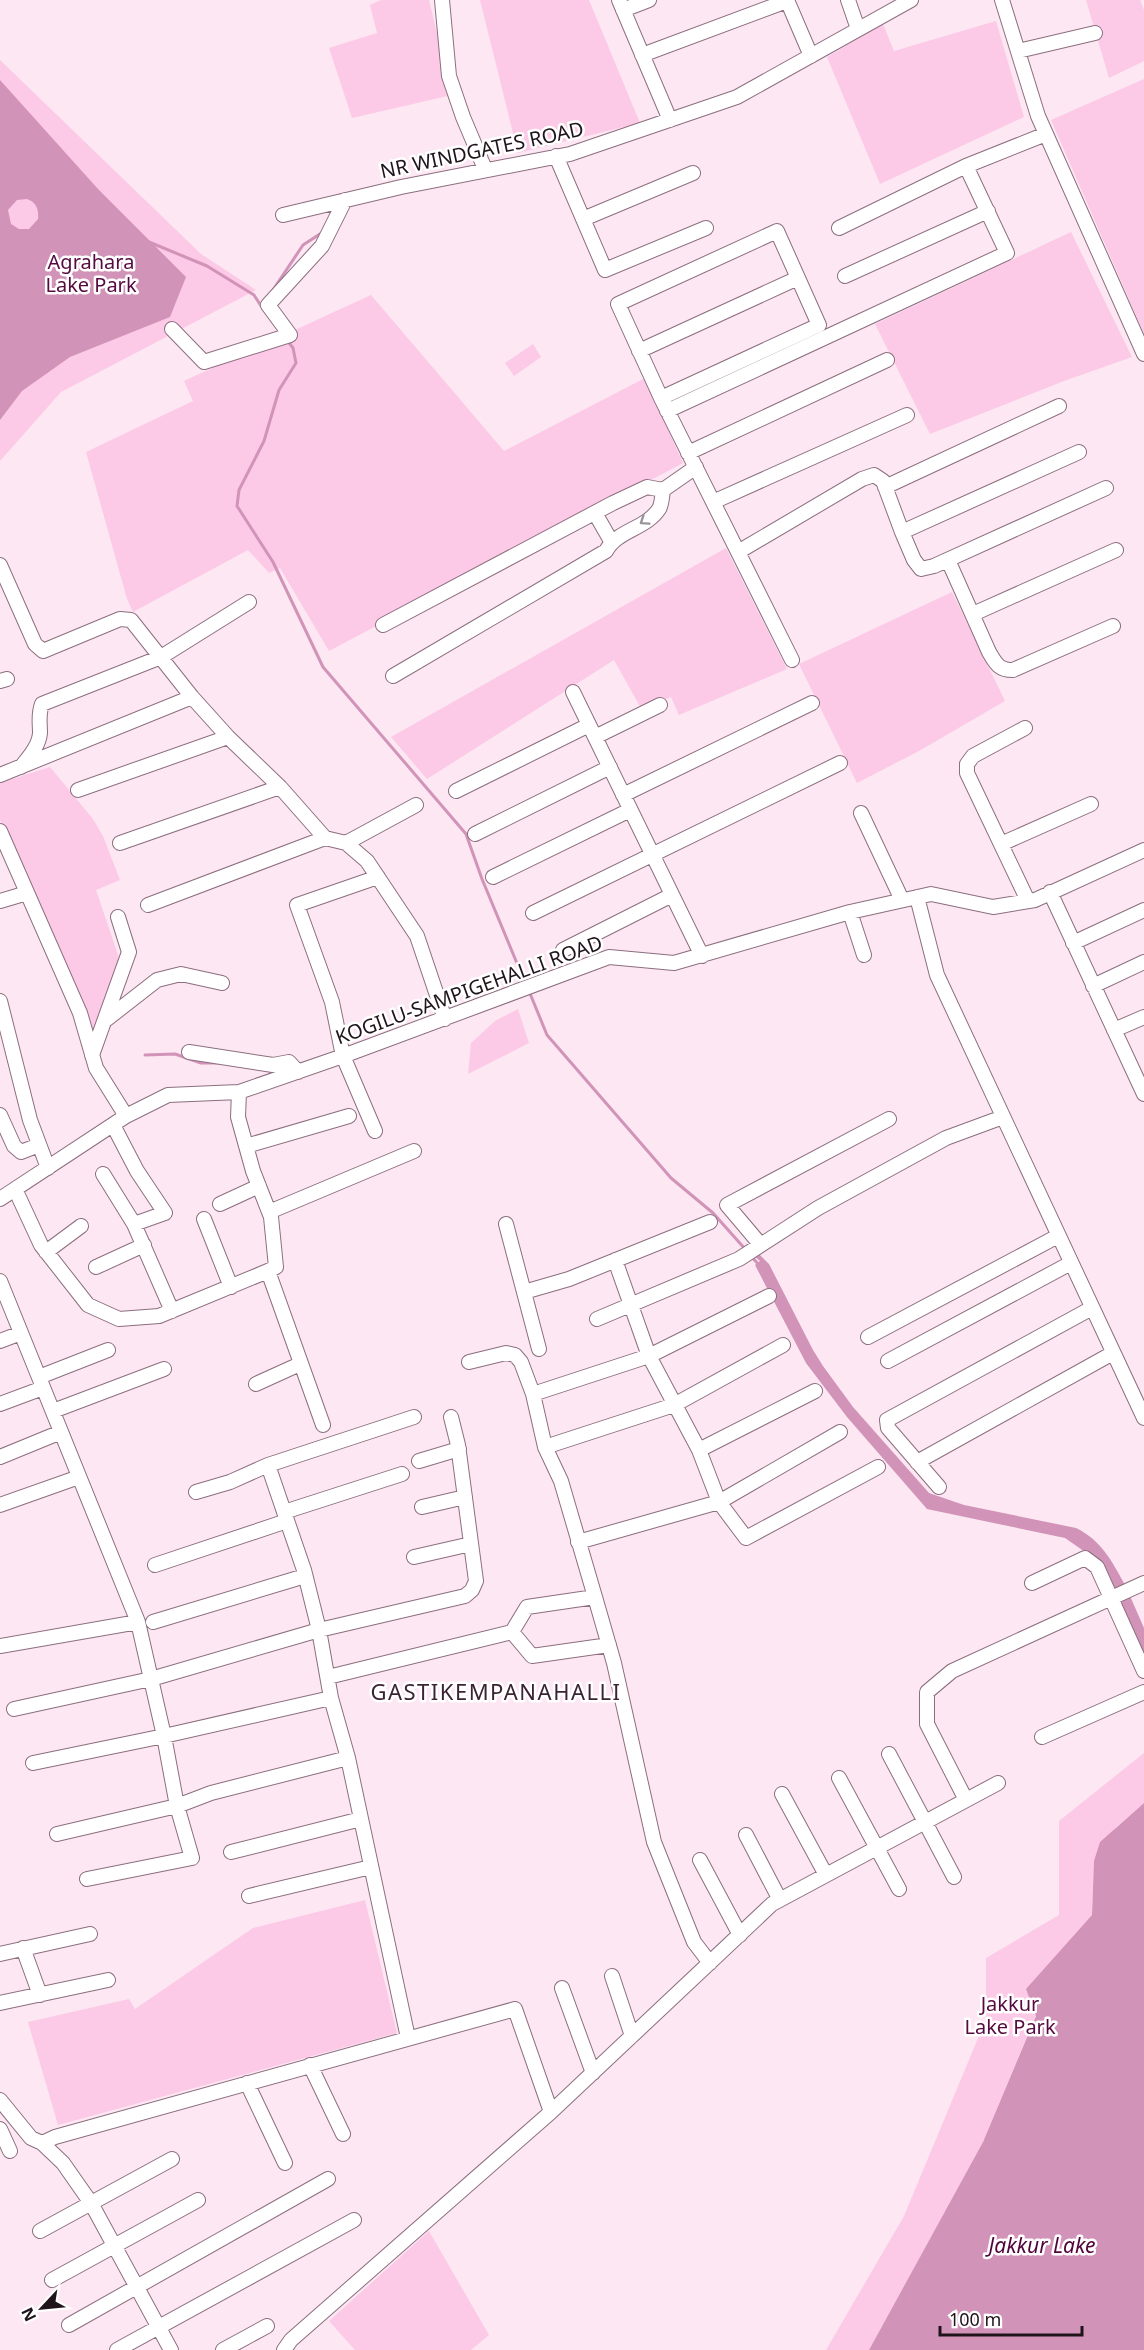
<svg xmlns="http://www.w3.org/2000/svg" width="1144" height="2350" font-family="'Noto Sans',sans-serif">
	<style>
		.green { fill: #fccae7 }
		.water { fill: #d293b8; fill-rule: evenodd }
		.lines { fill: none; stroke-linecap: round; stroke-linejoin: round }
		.stream { stroke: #d293b8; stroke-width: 3 }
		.minor-casing { stroke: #8c6e7f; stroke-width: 16 }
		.minor { stroke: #fff; stroke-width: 14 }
		.oneway { stroke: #9a9598 }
		.labels { text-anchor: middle; stroke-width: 5; stroke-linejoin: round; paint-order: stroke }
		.street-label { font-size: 20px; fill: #1f141a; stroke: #fff }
		.park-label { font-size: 20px; fill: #560a40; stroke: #fff }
		.water-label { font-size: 21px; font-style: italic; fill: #51043b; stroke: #fff }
		.quarter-label { font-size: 22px; letter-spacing: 1.5px; fill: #3b2332; stroke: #fff }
	</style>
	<rect width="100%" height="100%" fill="#fce7f2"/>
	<!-- green -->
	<path class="green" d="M381 0H429L452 95 352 118 329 48 377 33 370 5Z
		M480 0H589L640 123 518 153Z
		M1086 0H1140L1144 10V61L1109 78Z
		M996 21 1024 117 880 184 827 57 883 24 894 51Z
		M0 60 201 254 256 290 61 392 0 461Z
		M1144 79V334L1051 120Z
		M1071 232 1132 357 1064 381 930 434 875 324Z
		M371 295 504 451 645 378 683 463 329 651 280 568 269 573 248 550 133 612 127 599 86 452 193 401 184 381Z
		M533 344 541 357 514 376 505 363Z
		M726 548 787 669 679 715 671 697 642 710 614 660 427 779 391 737Z
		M952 592 1005 701 919 751 857 783 799 664Z
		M50 767 93 819 103 836 120 880 96 890 119 958 92 1037 76 995 0 820V783Z
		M518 1009 529 1043 468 1074 471 1043 495 1021Z
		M1144 1753V1803L1115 1828 1094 1861 1092 1915 1027 1989 1036 2015 983 2142 869 2350H826L904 2216 986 2019V1958L1059 1915V1821Z
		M365 1900 397 2033 58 2125 28 2022 129 1999 135 2009 253 1928Z
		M429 2231 489 2335 471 2350H355L329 2321Z"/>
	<!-- water -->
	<path class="water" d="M0 80 98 189 186 277 170 317 70 357 22 391 0 420ZM27 199C36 202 39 209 38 219L29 229H19L11 224 8 210 17 200Z
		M757 1252 769 1264 813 1350 823 1366 853 1407 929 1493 964 1505 1076 1528C1101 1540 1112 1561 1125 1585L1113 1590 1101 1563 1065 1538 927 1509 847 1417 806 1363 755 1265 760 1261 753 1255Z
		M1130 1596 1144 1628V1660L1119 1601Z
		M1144 1803V2350H869L983 2142 1036 2016 1026 1989 1092 1915 1094 1861 1100 1842Z"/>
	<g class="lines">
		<!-- stream -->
		<path class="stream" d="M149 242 207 266 254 295 263 309
			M273 290 303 245 323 232
			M287 340 293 348 296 363 279 390 264 441 239 490 237 506 273 562 323 667 466 834 482 879 526 985
			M529 991 547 1035 671 1178 713 1213 746 1250
			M145 1055 175 1054 201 1063H217
			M750 1255 760 1266"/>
		<!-- minor casing -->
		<g class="minor-casing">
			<path id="minor" d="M442 0 449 76 463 117 485 169
				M619 0 670 120
				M787 0 811 56
				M848 0 858 29
				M1002 0 1038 116 1144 354
				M623 10 649 0
				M1018 51 1095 33
				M642 55 787 1
				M556 156 605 270 706 228
				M283 215 401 187 570 154 737 97 911 0
				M583 219 693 173
				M839 228 966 166 1046 134
				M845 276 988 211
				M172 329 204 362 290 335 268 305 322 246 345 200
				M639 351 798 278
				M661 398 819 325 777 231 618 304 661 398 792 660
				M667 411 1007 253 966 166
				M688 453 887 360
				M885 487 1059 406
				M713 502 907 415
				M595 513 611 541
				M902 532 1079 452
				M738 552 862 479 874 475 883 481 902 532 914 560 921 569 934 566 1106 488
				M948 560 989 652C996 664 999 670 1013 670L1113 626
				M0 565 35 644 43 651 120 619 131 620 192 697 228 737 280 787 325 838 346 843 367 861 417 936 445 1019
				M973 614 1116 550
				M383 625 613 503 647 487 663 490 696 467
				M393 676 606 551C617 530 646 529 659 509 662 504 662 496 663 490
				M0 681 7 679
				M573 692 702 956
				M1025 728 973 756 967 764V773L1028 901
				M595 737 660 705
				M21 767C29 757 39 746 40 733 40 722 38 715 42 704L161 657 249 602
				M0 775 192 697
				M78 790 228 737
				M456 791 589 725
				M623 795 812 703
				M861 813 902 900
				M0 831 80 1013 96 1068 126 1116
				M475 834 610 767
				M120 843 280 787
				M346 843 416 805
				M1001 844 1091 804
				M493 877 630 810
				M1050 892 1144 1094
				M917 897 937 975 1144 1418
				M0 901 27 893
				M148 905 325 838
				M850 912 864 955
				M533 913 840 763
				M1073 943 1144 910
				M563 950 672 895
				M1093 986 1144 962
				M0 1001 30 1120 48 1168
				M107 1019 157 980 181 974 222 983
				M1114 1030 1144 1017
				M189 1052 273 1065 289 1062 298 1072
				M92 1055 129 952 118 917
				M0 1115 14 1146 21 1152 39 1145
				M113 1125 137 1171 165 1213 134 1224 172 1311
				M375 1131 343 1056 332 1002 297 905 378 877
				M246 1146 349 1116
				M103 1174 134 1224
				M15 1189 41 1245 88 1305 119 1319 159 1316 268 1271 276 1267 271 1217 253 1171 238 1117 239 1092
				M0 1199 126 1116 168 1095 239 1092 343 1056 609 957 674 963 850 912 931 894 993 907 1035 900 1144 850
				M220 1204 259 1186
				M269 1212 414 1151
				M204 1219 231 1287
				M506 1224 539 1349
				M760 1244 727 1205 889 1119
				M46 1252 81 1226
				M615 1260 649 1356 699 1450 719 1502 746 1538 878 1467
				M96 1267 144 1245
				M268 1271 323 1425
				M0 1281 138 1622 164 1736 177 1806 192 1858 87 1879
				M524 1292 569 1279 710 1222
				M597 1319 739 1259 818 1208 946 1138 1003 1117
				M868 1337 1058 1236
				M0 1341 21 1333
				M888 1361 1071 1263
				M39 1377 108 1350
				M256 1384 300 1364
				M533 1394 649 1356 769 1296
				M0 1404 43 1388
				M53 1411 164 1369
				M545 1447 674 1405 783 1345
				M699 1450 815 1391
				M0 1457 61 1432
				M419 1461 459 1449
				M917 1462 1113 1353
				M268 1465 304 1570 319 1630 465 1596 472 1590 476 1581 458 1445 451 1417
				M939 1487 888 1428 887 1420 1092 1308
				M196 1492 230 1482 268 1465 414 1417
				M0 1505 79 1477
				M422 1507 465 1497
				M284 1512 402 1474
				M578 1542 719 1502 840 1432
				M414 1557 471 1544
				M155 1565 287 1521
				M1032 1583 1085 1558 1097 1567 1144 1671
				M595 1597 614 1663 654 1842 694 1942 710 1963
				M153 1622 305 1576
				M512 1632 532 1656 609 1645
				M0 1646 138 1622
				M328 1677 512 1632 527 1607 595 1597 561 1481 545 1447 533 1394 521 1362 515 1355 506 1353 469 1362
				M14 1709 151 1679 319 1630 331 1698 348 1758 408 2038
				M1042 1737 1144 1692
				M889 1754 954 1877
				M33 1763 164 1736 331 1698
				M839 1778 899 1889
				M782 1794 826 1875
				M966 1800 927 1724V1692L952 1671 1144 1583
				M57 1834 177 1806 211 1793 348 1758
				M746 1835 780 1900
				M231 1852 361 1819
				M700 1860 740 1935
				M249 1896 371 1867
				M23 1948 40 1995
				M0 1954 90 1934
				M612 1976 632 2036
				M562 1988 593 2073
				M0 2003 108 1980
				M310 2065 343 2134
				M247 2083 285 2163
				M0 2100 31 2138 42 2143 63 2163 91 2203 171 2350
				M0 2129 10 2151
				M42 2143 55 2137 515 2009 551 2112
				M40 2231 172 2159
				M52 2280 198 2200
				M69 2325 328 2179
				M117 2350 354 2220
				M223 2350 267 2326
				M284 2350 291 2340 551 2112 772 1904 998 1783"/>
		</g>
		<!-- minor -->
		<use href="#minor" class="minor"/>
	</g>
	<!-- one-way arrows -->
	<defs><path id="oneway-chevron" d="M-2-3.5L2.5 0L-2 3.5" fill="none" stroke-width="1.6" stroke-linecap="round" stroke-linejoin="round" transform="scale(1.5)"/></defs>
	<use class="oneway" href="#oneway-chevron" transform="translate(644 521) rotate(146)"/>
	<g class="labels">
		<!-- street labels -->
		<g class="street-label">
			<text transform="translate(482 150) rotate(-12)" y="7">NR WINDGATES ROAD</text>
			<text transform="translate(469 990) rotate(-20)" y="7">KOGILU-SAMPIGEHALLI ROAD</text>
		</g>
		<!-- park labels -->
		<g class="park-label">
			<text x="91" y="269">Agrahara<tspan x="91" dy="23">Lake Park</tspan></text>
			<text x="1010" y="2011">Jakkur<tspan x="1010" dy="23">Lake Park</tspan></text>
		</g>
		<!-- water labels -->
		<g class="water-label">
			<text x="1042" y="2253">Jakkur Lake</text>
		</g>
		<!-- quarter labels -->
		<g class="quarter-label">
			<text x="496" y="1700">GASTIKEMPANAHALLI</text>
		</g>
	</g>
	<!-- north arrow -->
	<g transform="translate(42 2308) rotate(244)" stroke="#ffffff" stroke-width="4.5" paint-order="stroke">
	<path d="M0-4.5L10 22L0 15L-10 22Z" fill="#1f141a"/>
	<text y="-9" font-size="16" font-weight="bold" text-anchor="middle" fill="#1f141a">N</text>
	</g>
	<!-- scale -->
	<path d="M940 2326v9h142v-9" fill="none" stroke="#1f141a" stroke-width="3"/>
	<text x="949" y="2326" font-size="18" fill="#1f141a" stroke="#ffffff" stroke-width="4.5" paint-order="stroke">100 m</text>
</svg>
